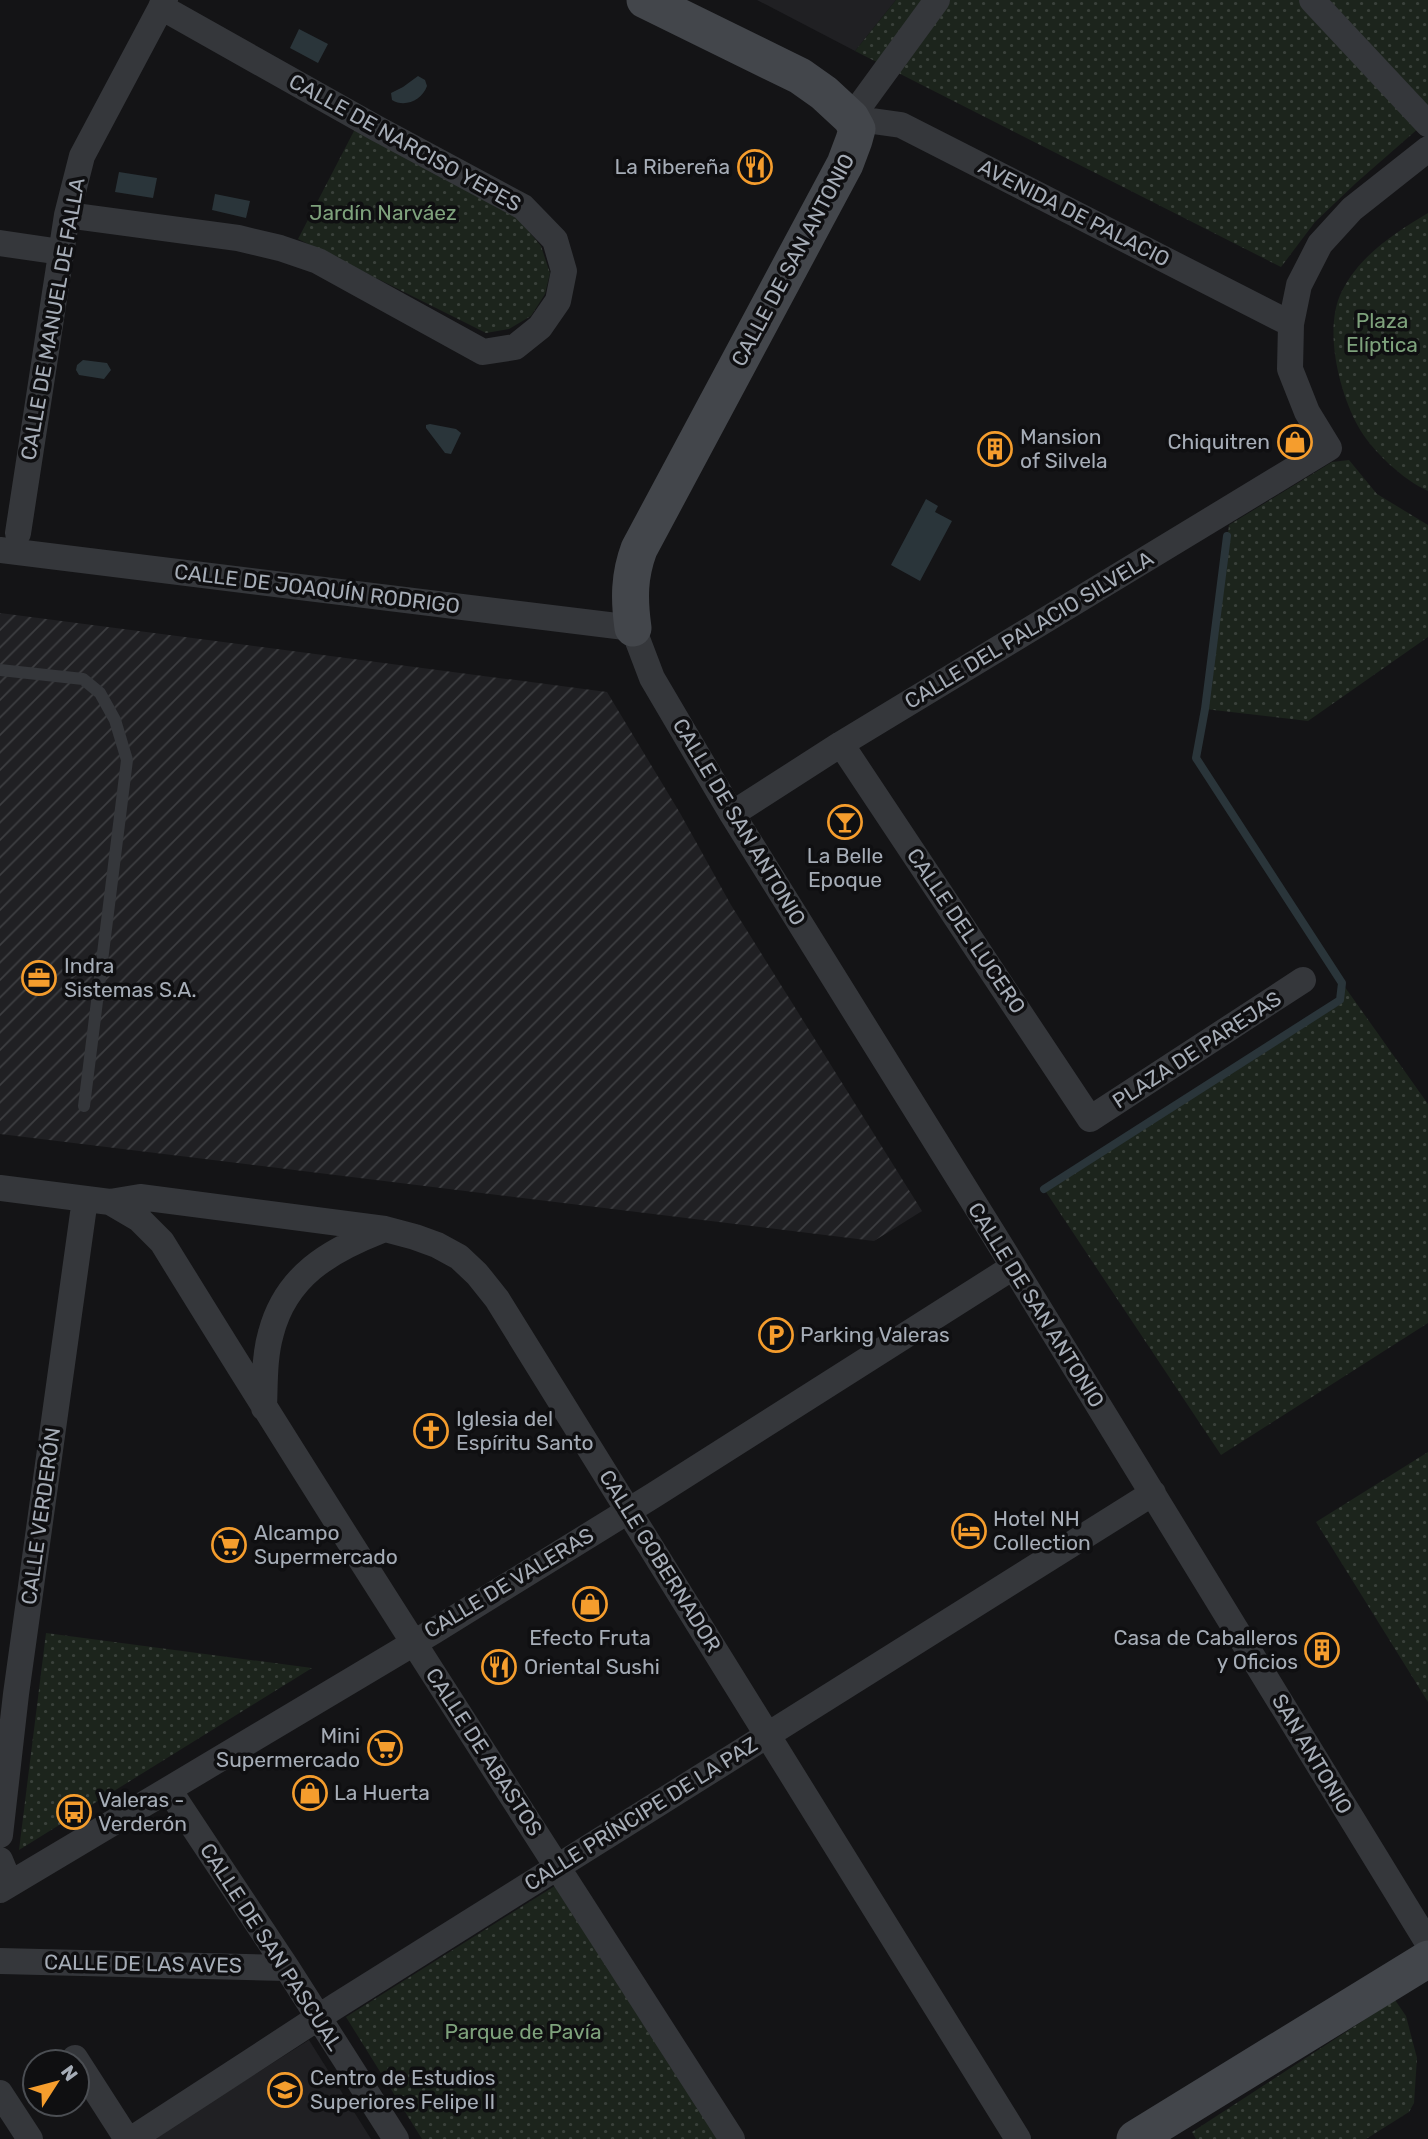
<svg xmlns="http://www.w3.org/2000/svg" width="1428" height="2139" font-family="Rubik,sans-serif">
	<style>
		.built { fill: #202023 }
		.industrial { fill: url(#industrial-furrows) }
		.park { fill: url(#park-dots) }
		.water { fill: #2a353a }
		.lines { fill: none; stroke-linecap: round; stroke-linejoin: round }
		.stream { stroke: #2a353a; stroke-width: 8 }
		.lane { stroke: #35373b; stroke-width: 12 }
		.street { stroke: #35373b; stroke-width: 26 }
		.secondary { stroke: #43464b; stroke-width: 37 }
		.labels { text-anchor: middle; stroke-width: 7; stroke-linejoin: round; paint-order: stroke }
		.street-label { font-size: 21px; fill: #a6adb7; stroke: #0f0f11 }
		.poi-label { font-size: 21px; fill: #a6adb7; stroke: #0f0f11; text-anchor: start }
		.park-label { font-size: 21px; fill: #7ea27c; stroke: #0f0f11 }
	</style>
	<defs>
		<pattern id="industrial-furrows" width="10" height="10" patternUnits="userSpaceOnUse" patternTransform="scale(1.75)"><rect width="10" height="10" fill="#202023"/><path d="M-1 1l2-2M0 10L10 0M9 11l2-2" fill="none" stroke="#3d3e41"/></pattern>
		<pattern id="park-dots" width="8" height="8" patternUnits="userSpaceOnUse" patternTransform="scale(1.75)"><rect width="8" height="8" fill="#1c241c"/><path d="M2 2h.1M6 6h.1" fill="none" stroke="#3a413b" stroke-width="1.8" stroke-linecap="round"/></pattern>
	</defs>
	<rect width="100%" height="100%" fill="#141416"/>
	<!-- built -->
	<path class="built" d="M757 0H896L855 51Z
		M309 2040 371 2139H152Z"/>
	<!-- industrial -->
	<path class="industrial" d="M0 613 607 692 680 813 731 905 922 1211 874 1241 0 1134Z"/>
	<!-- park -->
	<path class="park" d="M896 0H1428V120L1356 183 1315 222 1281 267 855 51Z
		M355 129 516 216 541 246 550 273 545 294 531 316 509 329 486 333 298 239Z
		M1428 213V491C1404 481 1370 449 1358 426 1339 391 1323 328 1342 291 1360 255 1395 233 1428 213Z
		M1349 460 1377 494 1428 525V637L1308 721 1205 709 1229 525 1332 462Z
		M1342 983 1428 1104V1323L1221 1455 1044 1189 1328 1008 1339 999Z
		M1428 1452V1702L1316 1522Z
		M46 1633 312 1668 19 1850Z
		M558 1884 719 2139H422L346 2017Z
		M1395 2000 1406 2016 1417 2058 1414 2103 1409 2112 1366 2139H1196L1192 2132Z"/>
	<!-- water -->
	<path class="water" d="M299 29 328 44 318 63 290 48Z
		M418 76 425 80 427 86C422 100 405 108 392 100L391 93 403 87Z
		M119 172 157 178 153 198 115 192Z
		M215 194 250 201 246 218 212 210Z
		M83 360 107 363 111 370 104 379 79 375 76 370 77 365Z
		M430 424 456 429 461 433 451 454 445 453 426 428V425Z
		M926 499 938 506 935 512 952 521 920 581 891 565Z"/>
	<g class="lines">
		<!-- stream -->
		<path class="stream" d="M1044 1189 1340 1000 1342 983 1196 758 1205 709 1227 536"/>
		<!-- lane -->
		<path class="lane" d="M0 670 83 679 100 693 115 720 127 760 84 1106"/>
		<!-- street -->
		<path class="street" d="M937 0 851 118 901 125 1291 324
			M1312 0 1428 124
			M67 215 238 238 280 248 318 261 483 352 515 347 540 327 558 301 564 271 555 240 523 207 376 128 161 7
			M0 243 61 252
			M18 533 67 215 82 156 165 0
			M0 550 633 628 652 678 732 814 994 1235 1428 1943
			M841 744 1090 1119 1303 980
			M732 814 841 744 1329 448 1307 412 1290 369 1291 324 1299 285 1320 244 1352 209 1428 149
			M0 1188 110 1202 140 1197 385 1229 415 1237 437 1245 459 1257 477 1274 497 1299 1018 2139
			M110 1202 139 1219 162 1242C348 1544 541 1841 732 2139
			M264 1408C265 1383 264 1357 271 1333 286 1276 329 1251 380 1231
			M169 1790 287 1968 396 2139
			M0 1835 16 1694 85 1199
			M0 1860 10 1884
			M0 1890 434 1631 654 1495 1013 1267
			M0 1961 287 1968
			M75 2058 127 2139
			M0 2093 30 2139
			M132 2139 336 2006 1153 1493"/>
		<!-- secondary -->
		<path class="secondary" d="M633 628C629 599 629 576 639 549L845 164 854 140 857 129 851 118 824 93 800 76 645 0
			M1135 2139 1428 1959"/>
	</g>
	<!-- icons -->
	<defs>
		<g id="restaurant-ring" transform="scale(1.75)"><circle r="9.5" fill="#0f0f11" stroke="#f59d2d" stroke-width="1.5"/><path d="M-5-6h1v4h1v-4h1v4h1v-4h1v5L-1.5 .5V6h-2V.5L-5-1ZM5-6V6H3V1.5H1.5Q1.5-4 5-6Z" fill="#f59d2d"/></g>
		<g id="shop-ring" transform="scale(1.75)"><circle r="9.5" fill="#0f0f11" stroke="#f59d2d" stroke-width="1.5"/><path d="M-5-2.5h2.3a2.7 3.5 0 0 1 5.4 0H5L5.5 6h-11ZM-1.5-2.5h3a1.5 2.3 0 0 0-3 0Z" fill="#f59d2d"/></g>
		<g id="building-ring" transform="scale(1.75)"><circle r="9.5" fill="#0f0f11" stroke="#f59d2d" stroke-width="1.5"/><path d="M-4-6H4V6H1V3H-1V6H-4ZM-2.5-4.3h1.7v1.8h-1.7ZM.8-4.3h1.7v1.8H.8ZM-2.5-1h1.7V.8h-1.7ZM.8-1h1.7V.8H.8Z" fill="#f59d2d"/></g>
		<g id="bar-ring" transform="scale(1.75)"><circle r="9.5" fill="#0f0f11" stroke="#f59d2d" stroke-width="1.5"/><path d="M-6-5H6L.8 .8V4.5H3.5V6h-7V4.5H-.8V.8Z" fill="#f59d2d"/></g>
		<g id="office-ring" transform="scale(1.75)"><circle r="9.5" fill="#0f0f11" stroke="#f59d2d" stroke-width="1.5"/><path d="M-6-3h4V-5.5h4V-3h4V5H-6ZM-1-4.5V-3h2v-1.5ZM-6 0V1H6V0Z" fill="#f59d2d"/></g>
		<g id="parking-ring" transform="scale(1.75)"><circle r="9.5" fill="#0f0f11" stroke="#f59d2d" stroke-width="1.5"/><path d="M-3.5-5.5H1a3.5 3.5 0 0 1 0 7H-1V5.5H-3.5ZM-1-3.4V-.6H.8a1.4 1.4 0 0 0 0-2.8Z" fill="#f59d2d"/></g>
		<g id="church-ring" transform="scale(1.75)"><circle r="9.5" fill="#0f0f11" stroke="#f59d2d" stroke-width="1.5"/><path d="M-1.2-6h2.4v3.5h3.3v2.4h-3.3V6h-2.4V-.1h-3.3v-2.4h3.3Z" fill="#f59d2d"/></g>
		<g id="hotel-ring" transform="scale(1.75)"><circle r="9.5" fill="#0f0f11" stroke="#f59d2d" stroke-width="1.5"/><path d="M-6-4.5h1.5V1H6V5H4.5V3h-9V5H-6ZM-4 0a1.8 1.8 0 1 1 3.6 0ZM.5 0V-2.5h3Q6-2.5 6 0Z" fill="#f59d2d"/></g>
		<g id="supermarket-ring" transform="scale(1.75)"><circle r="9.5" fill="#0f0f11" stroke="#f59d2d" stroke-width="1.5"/><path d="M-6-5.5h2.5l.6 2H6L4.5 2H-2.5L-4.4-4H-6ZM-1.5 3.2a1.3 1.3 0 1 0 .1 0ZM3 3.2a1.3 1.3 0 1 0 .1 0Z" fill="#f59d2d"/></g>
		<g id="bus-ring" transform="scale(1.75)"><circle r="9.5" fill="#0f0f11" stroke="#f59d2d" stroke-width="1.5"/><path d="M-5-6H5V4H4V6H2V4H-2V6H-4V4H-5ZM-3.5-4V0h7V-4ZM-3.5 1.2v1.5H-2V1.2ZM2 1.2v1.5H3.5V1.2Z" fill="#f59d2d"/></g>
		<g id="university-ring" transform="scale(1.75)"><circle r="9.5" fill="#0f0f11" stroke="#f59d2d" stroke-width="1.5"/><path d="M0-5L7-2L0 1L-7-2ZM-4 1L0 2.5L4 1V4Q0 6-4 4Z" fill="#f59d2d"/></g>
	</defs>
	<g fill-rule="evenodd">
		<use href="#restaurant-ring" x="755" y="167"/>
		<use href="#shop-ring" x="1295" y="442"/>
		<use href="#building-ring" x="995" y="449"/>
		<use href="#bar-ring" x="845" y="822"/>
		<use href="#office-ring" x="39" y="978"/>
		<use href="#parking-ring" x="776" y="1335"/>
		<use href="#church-ring" x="431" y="1431"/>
		<use href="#hotel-ring" x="969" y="1531"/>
		<use href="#supermarket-ring" x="229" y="1545"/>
		<use href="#shop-ring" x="590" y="1604"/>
		<use href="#building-ring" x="1322" y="1650"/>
		<use href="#restaurant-ring" x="499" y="1667"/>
		<use href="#supermarket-ring" x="385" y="1748"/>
		<use href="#shop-ring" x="310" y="1793"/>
		<use href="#bus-ring" x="74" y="1812"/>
		<use href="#university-ring" x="285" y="2090"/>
	</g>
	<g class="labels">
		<!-- street labels -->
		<g class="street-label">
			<text transform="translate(405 143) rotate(29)" y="7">CALLE DE NARCISO YEPES</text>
			<text transform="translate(1074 213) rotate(27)" y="7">AVENIDA DE PALACIO</text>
			<text transform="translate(793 260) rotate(-62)" y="7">CALLE DE SAN ANTONIO</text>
			<text transform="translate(53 319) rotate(-80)" y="7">CALLE DE MANUEL DE FALLA</text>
			<text transform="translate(317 589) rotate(7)" y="7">CALLE DE JOAQUÍN RODRIGO</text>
			<text transform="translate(1029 630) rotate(-31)" y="7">CALLE DEL PALACIO SILVELA</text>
			<text transform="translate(739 822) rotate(59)" y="7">CALLE DE SAN ANTONIO</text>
			<text transform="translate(966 931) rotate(56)" y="7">CALLE DEL LUCERO</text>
			<text transform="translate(1197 1050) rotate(-33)" y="7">PLAZA DE PAREJAS</text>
			<text transform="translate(1036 1305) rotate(58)" y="7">CALLE DE SAN ANTONIO</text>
			<text transform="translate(41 1516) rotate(-82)" y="7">CALLE VERDERÓN</text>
			<text transform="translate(660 1561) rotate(58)" y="7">CALLE GOBERNADOR</text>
			<text transform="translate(509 1583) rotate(-31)" y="7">CALLE DE VALERAS</text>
			<text transform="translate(484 1752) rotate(57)" y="7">CALLE DE ABASTOS</text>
			<text transform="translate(1312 1754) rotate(59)" y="7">SAN ANTONIO</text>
			<text transform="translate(641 1814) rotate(-32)" y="7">CALLE PRÍNCIPE DE LA PAZ</text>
			<text transform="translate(271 1947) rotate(57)" y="7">CALLE DE SAN PASCUAL</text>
			<text transform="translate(143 1964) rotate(1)" y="7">CALLE DE LAS AVES</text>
		</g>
		<!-- poi labels -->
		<g class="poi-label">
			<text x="730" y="174" text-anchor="end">La Ribereña</text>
			<text x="1020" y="444">Mansion<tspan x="1020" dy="24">of Silvela</tspan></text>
			<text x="1270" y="449" text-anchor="end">Chiquitren</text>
			<text x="845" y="863" text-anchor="middle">La Belle<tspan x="845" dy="24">Epoque</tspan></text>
			<text x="64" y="973">Indra<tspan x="64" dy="24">Sistemas S.A.</tspan></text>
			<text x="800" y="1342">Parking Valeras</text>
			<text x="456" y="1426">Iglesia del<tspan x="456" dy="24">Espíritu Santo</tspan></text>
			<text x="993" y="1526">Hotel NH<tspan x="993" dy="24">Collection</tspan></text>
			<text x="254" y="1540">Alcampo<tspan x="254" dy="24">Supermercado</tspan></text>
			<text x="590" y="1645" text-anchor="middle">Efecto Fruta</text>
			<text x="1298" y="1645" text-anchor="end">Casa de Caballeros<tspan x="1298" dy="24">y Oficios</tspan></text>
			<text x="524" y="1674">Oriental Sushi</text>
			<text x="360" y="1743" text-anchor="end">Mini<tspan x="360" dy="24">Supermercado</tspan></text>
			<text x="334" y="1800">La Huerta</text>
			<text x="98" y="1807">Valeras -<tspan x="98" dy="24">Verderón</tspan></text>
			<text x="310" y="2085">Centro de Estudios<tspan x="310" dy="24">Superiores Felipe II</tspan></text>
		</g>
		<!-- park labels -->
		<g class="park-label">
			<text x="383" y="220">Jardín Narváez</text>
			<text x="1382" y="328">Plaza<tspan x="1382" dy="24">Elíptica</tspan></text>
			<text x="523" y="2039">Parque de Pavía</text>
		</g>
	</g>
	<!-- north arrow -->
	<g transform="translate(56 2083) rotate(54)"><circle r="33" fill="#0f0f11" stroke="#4b4e53" stroke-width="2"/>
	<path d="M0-5L12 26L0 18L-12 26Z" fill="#f59d2d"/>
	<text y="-10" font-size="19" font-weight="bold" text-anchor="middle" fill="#a6adb7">N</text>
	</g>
</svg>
